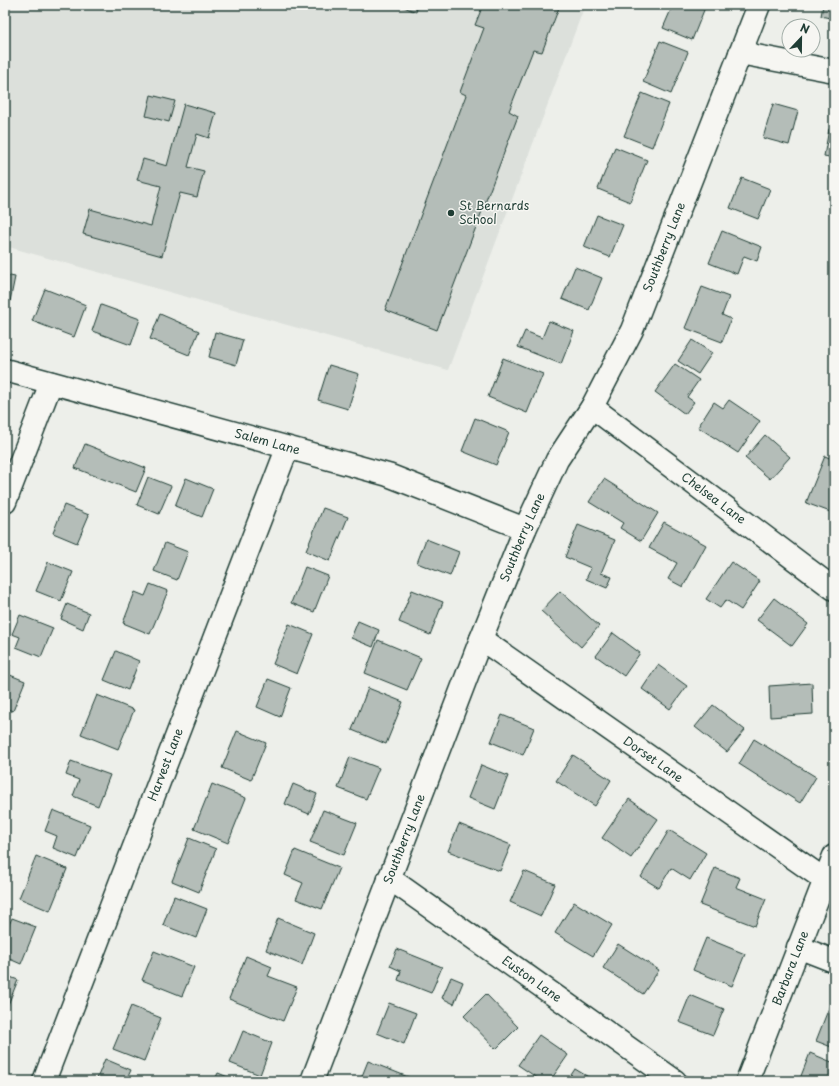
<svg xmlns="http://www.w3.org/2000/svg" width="839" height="1086" font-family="'Playpen Sans',sans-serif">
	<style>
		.built { fill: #dce0db }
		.building { fill: #b4bdb8; stroke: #1f3d34 }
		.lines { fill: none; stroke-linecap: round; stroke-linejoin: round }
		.minor-casing { stroke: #1f3d34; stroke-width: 25 }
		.minor { stroke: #f6f6f2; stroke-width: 22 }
		.poi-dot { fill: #1f3d34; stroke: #f6f6f2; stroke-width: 1.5 }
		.labels { text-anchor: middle; stroke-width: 3; stroke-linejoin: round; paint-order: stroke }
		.poi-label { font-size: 12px; fill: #1f3d34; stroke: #f6f6f2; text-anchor: start }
		.street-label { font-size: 12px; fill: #1f3d34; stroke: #f6f6f2 }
	</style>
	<rect width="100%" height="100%" fill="#edefea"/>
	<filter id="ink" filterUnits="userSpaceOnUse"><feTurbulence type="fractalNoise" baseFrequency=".025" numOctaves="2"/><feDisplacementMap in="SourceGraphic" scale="8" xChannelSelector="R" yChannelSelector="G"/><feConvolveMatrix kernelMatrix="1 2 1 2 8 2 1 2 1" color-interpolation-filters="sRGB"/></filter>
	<g filter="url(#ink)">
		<!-- built -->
		<path class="built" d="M5 5H585L448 370 5 246Z"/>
		<!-- building -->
		<path class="building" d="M399 5H418L416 12Z
			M483 5H560L542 52 533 50 509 111 518 116 437 330 385 310 466 95 460 92 484 28 475 25Z
			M673 5H706L692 40 663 28Z
			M823 5H834V19L821 16Z
			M660 41 688 52 671 94 643 82Z
			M642 93 669 104 652 147 624 136Z
			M151 95 175 101 169 122 146 116Z
			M184 104 216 113 209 138 197 134 188 167 204 171 197 197 180 193 162 256 83 234 90 209 151 226 161 186 137 180 143 159 167 166Z
			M773 104 798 111 789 145 763 138Z
			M829 129 834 130V158L824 156Z
			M615 147 647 160 630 202 598 189Z
			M742 178 770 189 758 219 730 208Z
			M597 215 623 225 610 257 584 247Z
			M722 231 762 247 757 261 744 256 737 274 709 263Z
			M575 267 602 278 589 310 562 299Z
			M5 275 15 277 7 316 5 315Z
			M702 287 729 297 722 315 731 319 722 342 685 328Z
			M45 289 86 305 74 337 32 321Z
			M101 305 140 319 131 345 92 331Z
			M160 314 199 331 189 355 150 339Z
			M549 321 574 331 561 364 518 347 525 331 542 338Z
			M215 332 243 340 236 365 209 357Z
			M692 340 712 353 698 374 678 361Z
			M503 358 543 374 527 413 488 397Z
			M675 364 699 380 687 397 694 402 685 414 655 392Z
			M329 365 359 374 348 409 318 400Z
			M729 400 760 421 738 453 698 427 714 402 723 408Z
			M475 418 509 432 496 465 462 451Z
			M765 435 790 457 770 479 745 458Z
			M85 444 146 468 136 492 75 468Z
			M825 456 834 460V510L833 513 806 503Z
			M148 477 171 486 159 514 137 505Z
			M186 478 213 489 202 517 175 506Z
			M604 479 658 513 641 541 620 528 623 523 589 502Z
			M64 505 89 515 77 543 53 533Z
			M323 508 348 517 330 561 306 551Z
			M664 522 706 545 683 587 668 579 677 563 649 548Z
			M578 525 615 540 601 573 612 577 607 588 586 579 591 568 565 557Z
			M426 539 459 552 450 576 417 563Z
			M165 543 188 552 177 580 154 571Z
			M48 562 73 572 61 601 36 591Z
			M731 562 760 581 741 610 726 600 720 608 706 599Z
			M305 567 328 576 314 612 291 603Z
			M150 584 168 591 150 634 123 623 135 592 145 596Z
			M412 590 443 602 430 635 399 622Z
			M560 591 599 626 581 647 541 611Z
			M774 598 808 624 792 646 757 620Z
			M67 604 89 613 83 629 61 619Z
			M20 615 53 628 41 657 16 647 20 637 12 634Z
			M358 621 379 630 373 647 351 638Z
			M289 624 313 634 297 674 273 664Z
			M613 633 640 653 624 676 596 656Z
			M378 640 421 658 407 690 365 673Z
			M116 651 139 661 128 690 104 680Z
			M658 665 687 686 670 709 642 689Z
			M5 673 25 681 13 711 7 709 5 715Z
			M268 679 291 688 280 717 257 707Z
			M812 683 813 714 770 717 769 686Z
			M368 688 403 702 386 744 352 730Z
			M97 695 134 710 118 749 81 734Z
			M713 705 745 730 727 752 695 727Z
			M502 715 534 728 523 755 491 742Z
			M237 731 266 743 251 780 222 768Z
			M754 739 816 777 800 803 739 764Z
			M573 755 611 780 595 806 556 781Z
			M350 757 379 768 366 799 338 788Z
			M71 761 110 775 98 806 73 796 79 780 66 775Z
			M481 765 508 776 495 809 468 798Z
			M212 784 246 798 228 843 194 829Z
			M293 784 317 794 309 814 285 804Z
			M629 799 658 819 631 858 602 838Z
			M53 810 90 825 77 858 53 848 57 836 45 831Z
			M323 810 357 823 344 855 310 842Z
			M459 824 511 845 500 871 448 851Z
			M669 830 706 853 690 880 671 868 659 888 641 877Z
			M189 838 216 849 199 892 172 881Z
			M295 850 339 868 322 909 296 899 303 883 285 875Z
			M36 856 67 869 50 911 19 898Z
			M715 868 740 878 736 887 766 899 755 926 700 905Z
			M524 871 555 884 541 916 510 902Z
			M174 896 207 909 196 938 163 925Z
			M574 902 612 925 593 956 555 933Z
			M12 918 36 927 21 964 5 957V934Z
			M278 918 314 933 302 965 266 950Z
			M706 938 745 954 732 986 693 970Z
			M618 944 659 970 643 994 603 968Z
			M397 949 442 967 431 993 398 980 401 971 390 966Z
			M154 951 194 967 182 996 142 980Z
			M246 956 272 967 268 976 297 987 283 1021 229 999Z
			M5 975 18 980 5 1012Z
			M451 977 463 982 454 1004 442 998Z
			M486 994 518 1027 496 1049 464 1016Z
			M690 995 724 1009 713 1035 679 1022Z
			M389 1003 416 1013 404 1044 377 1033Z
			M830 1005 834 1007V1048L816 1041Z
			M131 1006 161 1018 144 1061 113 1049Z
			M243 1031 272 1043 260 1075 230 1063Z
			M539 1035 568 1055 550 1081H542L518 1065Z
			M810 1053 834 1063V1069L830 1080 832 1081H799Z
			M105 1059 131 1070 126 1081H96Z
			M368 1061 418 1081H360Z
			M575 1069 595 1081H567Z
			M218 1073 238 1081H214Z"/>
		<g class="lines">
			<!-- minor casing -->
			<g class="minor-casing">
				<g id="minor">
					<path d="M740 53 834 71"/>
					<path id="s1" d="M5 370 388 475 525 529"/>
					<path id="s2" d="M592 407 834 589"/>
					<path d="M5 502 51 383"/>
					<path id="s3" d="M481 639 825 880"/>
					<path id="s4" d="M389 878 675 1081"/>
					<path d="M798 947 834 961"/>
					<path id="s5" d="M44 1081 287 449"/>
					<path id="s6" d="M312 1081 481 639 525 529 557 460 592 407 632 330 759 5"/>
					<path id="s7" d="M747 1081 834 856"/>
				</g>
			</g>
			<!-- minor -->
			<use href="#minor" class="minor"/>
		</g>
	</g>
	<!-- markers -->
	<circle class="poi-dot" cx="451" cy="213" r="4"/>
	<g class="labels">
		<!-- poi labels -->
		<g class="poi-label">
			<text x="459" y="210">St Bernards<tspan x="459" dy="14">School</tspan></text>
		</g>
		<!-- street labels -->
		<g class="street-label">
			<text dy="4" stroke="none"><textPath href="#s6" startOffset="907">Southberry Lane</textPath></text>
			<text dy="4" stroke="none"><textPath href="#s1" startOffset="272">Salem Lane</textPath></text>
			<text dy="4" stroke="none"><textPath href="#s2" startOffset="152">Chelsea Lane</textPath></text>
			<text dy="4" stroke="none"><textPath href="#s6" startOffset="583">Southberry Lane</textPath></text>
			<text dy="4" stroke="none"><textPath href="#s3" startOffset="210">Dorset Lane</textPath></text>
			<text dy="4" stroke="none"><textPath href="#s5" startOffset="339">Harvest Lane</textPath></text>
			<text dy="4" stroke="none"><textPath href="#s6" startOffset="259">Southberry Lane</textPath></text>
			<text dy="4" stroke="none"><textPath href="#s7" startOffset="121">Barbara Lane</textPath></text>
			<text dy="4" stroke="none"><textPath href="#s4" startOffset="175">Euston Lane</textPath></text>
		</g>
	</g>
	<!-- margin -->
	<rect width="839" height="1086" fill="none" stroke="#f6f6f2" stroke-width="20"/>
	<rect x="10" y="10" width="819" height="1066" fill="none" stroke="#1f3d34" stroke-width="1.5" filter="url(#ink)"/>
	<!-- north arrow -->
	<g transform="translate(801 38) rotate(22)"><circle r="19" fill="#f6f6f2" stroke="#a0aca6"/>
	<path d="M0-3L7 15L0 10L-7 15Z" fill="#1f3d34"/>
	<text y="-6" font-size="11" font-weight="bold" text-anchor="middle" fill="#1f3d34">N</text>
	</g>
</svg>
